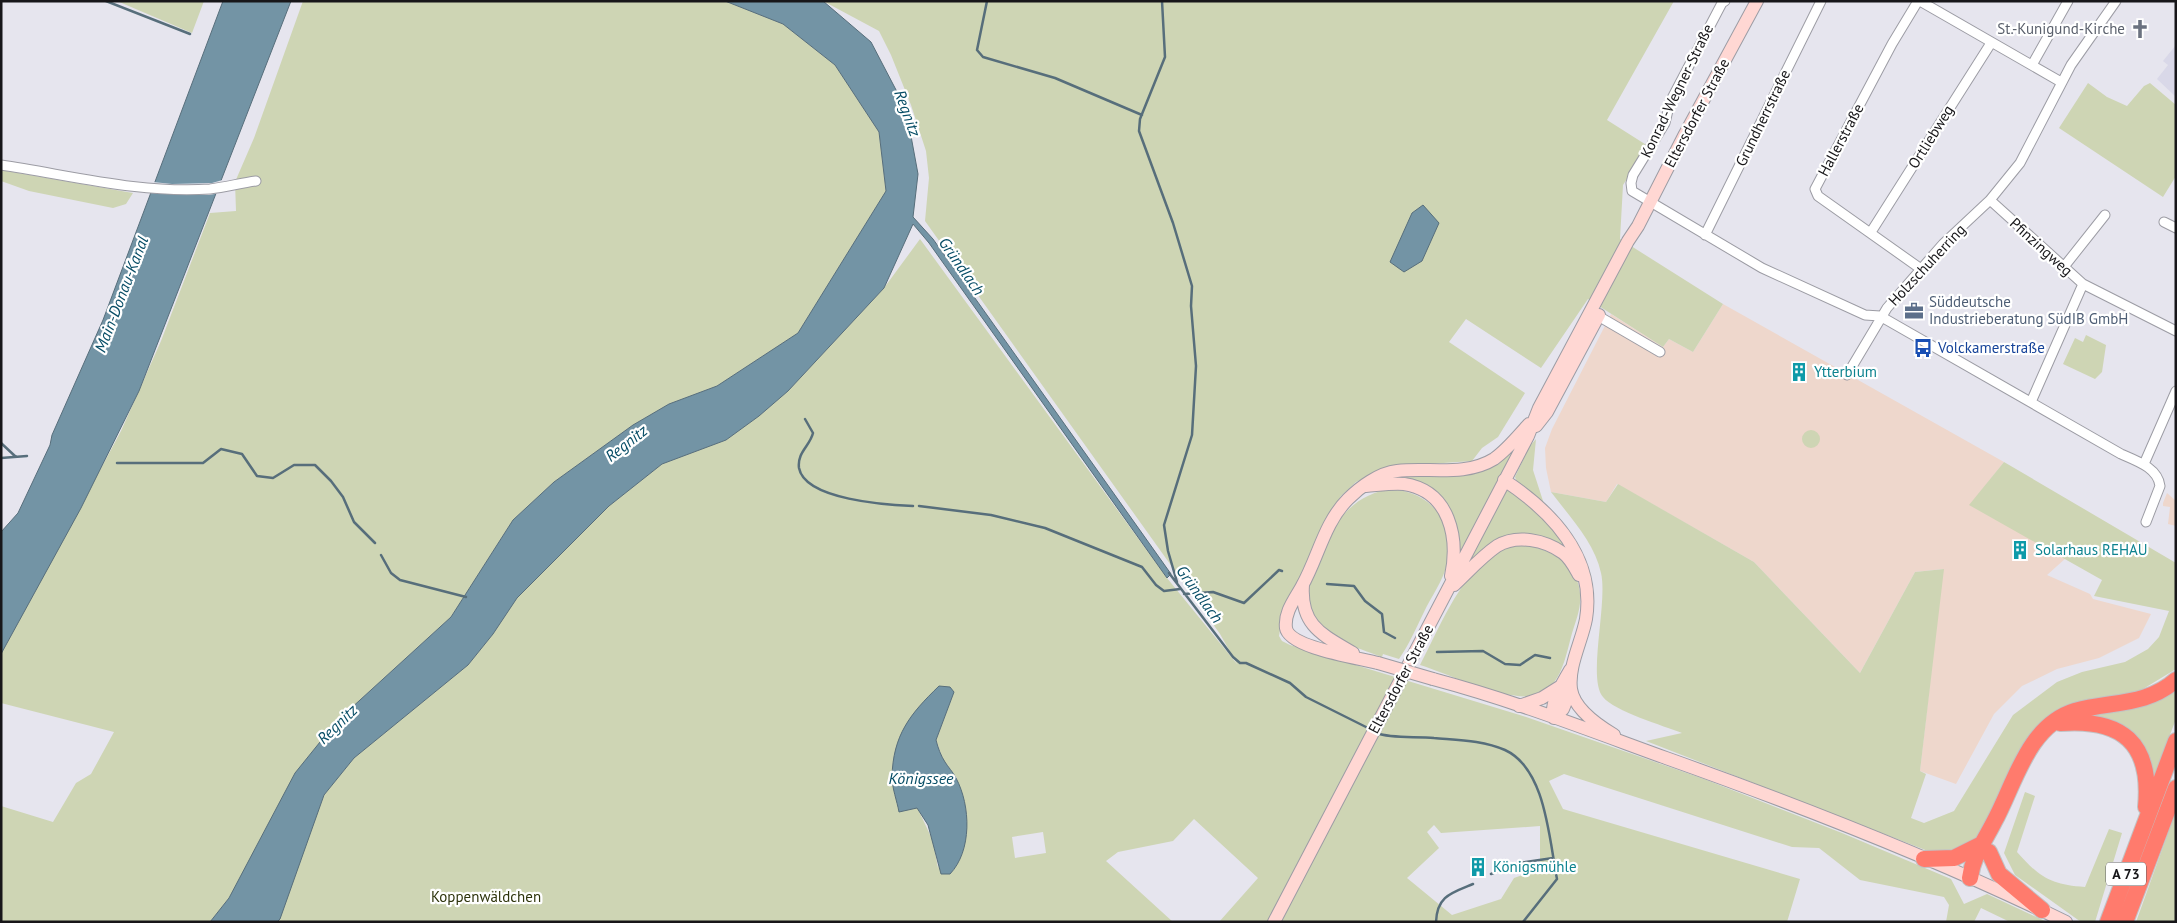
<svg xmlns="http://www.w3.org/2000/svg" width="2177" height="923" font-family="'PT Sans',sans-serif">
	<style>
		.built { fill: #d9d8e8 }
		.industrial { fill: #eed7cc }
		.green { fill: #ced5b4; fill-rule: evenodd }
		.water { fill: #7394a5; stroke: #576e7b }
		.pier { fill: #e6e5ee }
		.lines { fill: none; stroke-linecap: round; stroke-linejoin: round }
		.stream { stroke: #576e7b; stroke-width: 2.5 }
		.minor-casing { stroke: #9c9ca4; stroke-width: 11 }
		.secondary-casing { stroke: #9c9ca4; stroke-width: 14 }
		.motorway-casing { stroke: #c3c2c3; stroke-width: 18 }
		.minor { stroke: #fff; stroke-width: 9 }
		.secondary { stroke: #ffd7d3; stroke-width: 12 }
		.motorway { stroke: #ff7b6d; stroke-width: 16 }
		.secondary-bridge-casing { stroke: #9c9ca4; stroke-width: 14; stroke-linecap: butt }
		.secondary-bridge { stroke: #ffd7d3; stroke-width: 12 }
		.labels { text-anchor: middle; stroke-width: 4.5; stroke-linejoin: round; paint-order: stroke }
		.shield { fill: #fff; stroke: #5d5c5e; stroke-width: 1 }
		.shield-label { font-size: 14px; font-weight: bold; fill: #171619 }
		.worship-label { font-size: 15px; fill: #5b616d; stroke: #fff; text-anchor: end }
		.street-label { font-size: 15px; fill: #171619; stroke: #fff }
		.service-label { font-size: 15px; fill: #4e5e75; stroke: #fff; text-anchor: start }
		.transit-label { font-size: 15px; fill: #164399; stroke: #fff; text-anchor: start }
		.culture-label { font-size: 15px; fill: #0d838f; stroke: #fff; text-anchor: start }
		.park-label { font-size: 15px; fill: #2e340c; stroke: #fff }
		.water-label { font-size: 16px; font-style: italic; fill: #074d66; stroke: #fff }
	</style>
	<rect width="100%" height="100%" fill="#e6e5ee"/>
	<!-- built -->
	<path class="built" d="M2176 45V97L2157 79 2168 65 2163 61Z"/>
	<!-- industrial -->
	<path class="industrial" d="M1723 304 2004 462 1970 505 2066 558 2047 575 2090 594 2093 599 2151 614 2139 638 2099 658 2057 669 2022 686 1994 714 1956 784 1920 771 1943 569 1915 572 1860 673 1754 562 1617 484 1606 502 1551 492 1546 468 1545 448 1552 429 1611 314 1663 347 1669 339 1693 352Z
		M2167 493 2176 501V526L2168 524 2170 507 2163 506V503Z"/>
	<!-- green -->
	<path class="green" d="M117 1H204L192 33Z
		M303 1H725L783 24 835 65 879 132 886 191 798 333 717 386 669 404 633 425 554 482 513 520 451 617 337 721 229 898 210 922H1V806L53 822 76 783 91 774 114 732 1 703V654L121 431 161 341 210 213 236 211 235 182 254 138Z
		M823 1H1674L1607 120 1648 146 1623 185 1620 239 1723 304 1693 352 1669 339 1663 347 1588 299 1541 368 1466 319 1449 342 1525 393 1498 437 1482 448 1472 461 1386 467 1356 482 1341 496 1327 517 1281 624 1279 636 1282 641 1290 645 1523 716 1704 779 1842 833 1951 879 1964 904 1987 894 2047 922H2010L1981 908 1974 922H1946L1949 905 1944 897 1860 880 1819 848 1792 847 1564 774 1549 781 1563 809 1800 879 1787 922H1219L1258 878 1194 819 1173 841 1118 852 1106 861 1173 922H277L324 795 354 758 468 665 493 634 517 598 609 506 662 464 726 440 759 416 788 391 884 288 920 239 1167 578 1237 664 1220 634 925 221 929 178 926 151 911 105 891 55 879 31ZM954 692 936 740 943 760 957 778 938 868 933 841 917 807 899 811ZM1434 825 1441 833 1540 826V869L1514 878 1501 899 1452 915 1407 878 1439 848 1427 832ZM1043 832 1046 853 1015 858 1012 837Z
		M2088 83 2107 97 2127 106 2144 86 2150 83 2176 105V176L2163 197 2059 128Z
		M1 170 133 193 126 204 113 208 29 191 1 181Z
		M2086 335 2106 345 2102 372 2095 379 2063 364 2075 338 2083 342Z
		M1802 439a9 9 0 1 1 18 0a9 9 0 1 1-18 0Z
		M1521 435 1460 554 1459 539 1449 511 1389 477 1459 473Z
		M1536 439 1533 470 1544 504 1518 485 1515 477 1529 447Z
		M2004 462 2176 563V669L2138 692 2085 700 2058 709 2024 745 1986 829 1968 849 1933 853 1646 741 1682 733C1664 726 1614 711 1603 697 1587 679 1608 602 1601 573 1595 543 1569 516 1551 492L1606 502 1618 484 1754 562 1860 673 1915 572 1944 569 1920 771 1926 774 1911 818 1924 823 1954 811 2013 715 2057 682 2082 672 2125 662 2148 649 2159 637 2169 611 2094 596 2102 580 1969 505Z
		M1392 489C1433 493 1455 523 1447 564 1443 581 1431 597 1424 612 1416 628 1409 645 1399 659L1383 654 1382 657C1355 647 1327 639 1310 614 1307 609 1305 593 1307 588 1312 569 1332 527 1345 513 1358 499 1374 491 1392 489Z
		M1506 489 1534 505 1567 547 1565 548 1535 535 1467 566Z
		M1516 545C1548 545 1584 565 1580 603 1579 614 1574 626 1571 637 1565 659 1560 691 1532 696 1502 700 1446 673 1420 665 1439 629 1457 581 1491 556 1498 550 1508 548 1516 545Z
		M2176 685V719L2153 779 2144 754 2074 715Z
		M2025 792 2035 796 2017 852C2039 877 2051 885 2085 887L2109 829 2122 833 2095 922H2081L2015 875 2004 853Z
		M2176 811V922H2136Z"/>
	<!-- water -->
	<path class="water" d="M223 1H291L139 391 81 508 1 654V532L18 513 50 445 52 435 103 320Z
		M725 1H823L871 42 906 109 918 174 913 217 933 239 1171 574 1167 578 929 243 913 224 884 288 788 391 759 416 726 440 662 464 609 506 517 598 493 634 468 665 354 758 324 795 280 919 277 922H210L229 898 295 773 337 721 451 617 513 520 554 482 633 425 669 404 717 386 798 333 886 191 879 132 835 65 783 24Z
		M1423 205 1439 223 1422 261 1404 272 1390 262 1412 213Z
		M939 686 950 687 954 692 936 740C938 748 941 756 945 762 948 767 953 772 956 778 971 806 972 851 950 874H941L928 825 917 808 899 812C897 801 892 788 892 777 893 735 910 714 939 686Z"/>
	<!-- pier -->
	<path class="pier" d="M226 179 220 193 209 195 149 193 153 182 172 184 212 183Z"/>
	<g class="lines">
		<!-- stream -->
		<path class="stream" d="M106 1 190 34
			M987 1 977 50 983 57 1055 78 1142 115
			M1162 1 1165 57 1140 119 1139 131 1173 223 1192 286 1191 306 1196 366 1192 435 1164 525 1168 551 1177 582
			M805 419 813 433C810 446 797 452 799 468 805 500 888 505 913 506
			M1 443 16 457
			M1 458 27 456
			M117 463H203L221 449 242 454 257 476 273 478 294 465H315L331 481 343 497 354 522 375 543
			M919 506 991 515 1045 528 1142 567 1156 585 1164 591 1180 589
			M381 555 391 573 400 580 466 597
			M1169 573 1233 657 1240 663H1246L1290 683 1306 697 1370 729
			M1327 584 1354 586 1365 601 1382 614 1384 632 1395 638
			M1184 594 1213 592 1244 603 1279 570 1282 571
			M1437 652 1483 651 1505 664 1520 665 1535 655 1550 658
			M1377 733C1391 739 1417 736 1434 738 1457 740 1483 740 1505 750 1546 769 1549 839 1557 879L1523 922
			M1491 874 1519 863 1553 858
			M1436 922C1437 896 1451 893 1473 884"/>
		<!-- minor casing -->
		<g class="minor-casing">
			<path id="minor" d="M1725 1 1722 3 1670 102 1665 123 1633 175 1631 183 1632 191 1762 268 1865 315 1880 316 2121 454C2137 461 2158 468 2160 486L2146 522
				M1918 1 1892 44 1815 189 1818 196 1921 269
				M1920 1 2061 82
				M2032 65 2068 1
				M1 165C69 175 141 194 210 189 226 187 241 183 256 181
				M1990 200 2083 284 2176 331
				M2164 222 2176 228
				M1871 232 1991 43
				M1705 235 1821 1
				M2063 268 2105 215
				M1593 313 1660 352
				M1847 375 1887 308 1943 244 1990 200 2020 163 2071 65 2116 1
				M2031 402 2083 284
				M2144 464 2176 391"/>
		</g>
		<!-- secondary casing -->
		<g class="secondary-casing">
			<path id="secondary" d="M1536 426 1547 412 1599 315
				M1504 480C1551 511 1596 557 1586 619 1582 641 1568 666 1571 689 1574 709 1599 726 1614 735
				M1366 486C1379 485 1392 483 1404 484 1450 491 1459 538 1451 576
				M1303 585C1300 626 1323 635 1353 653
				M1454 585C1468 572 1481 557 1497 546 1517 534 1545 540 1563 553 1570 558 1575 568 1579 575
				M1378 663C1360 658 1289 648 1286 628 1284 612 1295 599 1302 586 1318 558 1324 523 1348 499 1360 487 1379 473 1397 471 1428 467 1465 477 1494 459 1507 450 1518 436 1529 424
				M1433 679C1512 700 1589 730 1666 758 1801 806 1937 859 2066 922
				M1519 706 1542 698 1561 686
				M1554 718C1549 703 1563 683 1570 670
				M1554 718 1563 709 1571 689
				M1274 922 1528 436 1539 408 1628 241 1638 226 1685 134 1757 1"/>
		</g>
		<!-- motorway casing -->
		<g class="motorway-casing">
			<path id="motorway" d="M2060 723C2122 718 2152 743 2146 807
				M1989 852 1999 874 2042 910
				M1924 859 1954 858 1980 845
				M1970 878C1973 855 1984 842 1994 822 2015 784 2027 726 2075 711 2111 701 2147 706 2176 680
				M2108 922 2176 741
				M2125 922 2176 788"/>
		</g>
		<!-- minor -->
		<use href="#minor" class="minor"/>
		<!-- secondary -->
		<use href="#secondary" class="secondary"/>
		<!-- motorway -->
		<use href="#motorway" class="motorway"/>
		<!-- secondary-bridge casing -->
		<g class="secondary-bridge-casing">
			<path id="secondary-bridge" d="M1378 663 1433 679"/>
		</g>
		<!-- secondary-bridge -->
		<use href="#secondary-bridge" class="secondary-bridge"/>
	</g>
	<!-- icons -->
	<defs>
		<g id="church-bare" transform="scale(1.5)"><path d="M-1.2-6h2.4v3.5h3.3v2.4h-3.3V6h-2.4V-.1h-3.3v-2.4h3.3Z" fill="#6b7280" stroke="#fff" stroke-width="2.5" paint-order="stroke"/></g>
		<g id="office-bare" transform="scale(1.5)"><path d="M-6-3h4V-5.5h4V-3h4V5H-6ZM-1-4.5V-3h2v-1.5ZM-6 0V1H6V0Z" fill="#5c6f8a" stroke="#fff" stroke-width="2.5" paint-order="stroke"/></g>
		<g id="bus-bare" transform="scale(1.5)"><path d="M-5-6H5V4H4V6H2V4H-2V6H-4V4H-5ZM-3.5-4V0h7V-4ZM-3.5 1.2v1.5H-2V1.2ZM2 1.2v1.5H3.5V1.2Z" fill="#1a4fb4" stroke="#fff" stroke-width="2.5" paint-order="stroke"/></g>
		<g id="building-bare" transform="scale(1.5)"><path d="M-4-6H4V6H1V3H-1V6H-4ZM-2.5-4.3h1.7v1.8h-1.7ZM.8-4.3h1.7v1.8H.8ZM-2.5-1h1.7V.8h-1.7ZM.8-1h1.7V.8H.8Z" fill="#0f9aa8" stroke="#fff" stroke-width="2.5" paint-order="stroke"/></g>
	</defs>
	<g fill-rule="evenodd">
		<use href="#church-bare" x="2140" y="29"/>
		<use href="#office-bare" x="1914" y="311"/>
		<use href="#bus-bare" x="1923" y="348"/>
		<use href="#building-bare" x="1799" y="372"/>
		<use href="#building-bare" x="2020" y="550"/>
		<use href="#building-bare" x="1478" y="867"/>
	</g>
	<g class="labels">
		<!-- shield labels -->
		<rect class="shield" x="2106" y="862.5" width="40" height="23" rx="4"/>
		<g class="shield-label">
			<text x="2126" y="879">A 73</text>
		</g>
		<!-- worship labels -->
		<g class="worship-label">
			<text x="2125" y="34">St.-Kunigund-Kirche</text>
		</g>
		<!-- street labels -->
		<g class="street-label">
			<text transform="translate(1677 91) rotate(-64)" y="5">Konrad-Wegner-Straße</text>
			<text transform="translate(1697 113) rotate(-62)" y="5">Eltersdorfer Straße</text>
			<text transform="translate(1763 118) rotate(-64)" y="5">Grundherrstraße</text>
			<text transform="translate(1931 137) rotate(-58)" y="5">Ortliebweg</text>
			<text transform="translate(1841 140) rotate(-62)" y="5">Hallerstraße</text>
			<text transform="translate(2041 247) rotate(42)" y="5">Pfinzingweg</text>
			<text transform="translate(1927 265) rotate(-47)" y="5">Holzschuherring</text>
			<text transform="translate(1401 679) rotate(-62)" y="5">Eltersdorfer Straße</text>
		</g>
		<!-- service labels -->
		<g class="service-label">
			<text x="1929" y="307">Süddeutsche<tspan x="1929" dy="17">Industrieberatung SüdIB GmbH</tspan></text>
		</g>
		<!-- transit labels -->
		<g class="transit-label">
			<text x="1938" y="353">Volckamerstraße</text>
		</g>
		<!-- culture labels -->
		<g class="culture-label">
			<text x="1814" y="377">Ytterbium</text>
			<text x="2035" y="555">Solarhaus REHAU</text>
			<text x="1493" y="872">Königsmühle</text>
		</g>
		<!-- park labels -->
		<g class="park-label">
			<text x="486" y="902">Koppenwäldchen</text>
		</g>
		<!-- water labels -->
		<g class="water-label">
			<text transform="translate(908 113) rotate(70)" y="6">Regnitz</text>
			<text transform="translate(962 266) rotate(55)" y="6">Gründlach</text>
			<text transform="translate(121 294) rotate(-69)" y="6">Main-Donau-Kanal</text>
			<text transform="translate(626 443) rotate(-38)" y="6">Regnitz</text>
			<text transform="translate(1200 594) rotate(54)" y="6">Gründlach</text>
			<text transform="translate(337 724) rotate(-44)" y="6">Regnitz</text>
			<text x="921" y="784">Königssee</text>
		</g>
	</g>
	<!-- border -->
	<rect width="2177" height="923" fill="none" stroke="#171619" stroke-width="5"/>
</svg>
